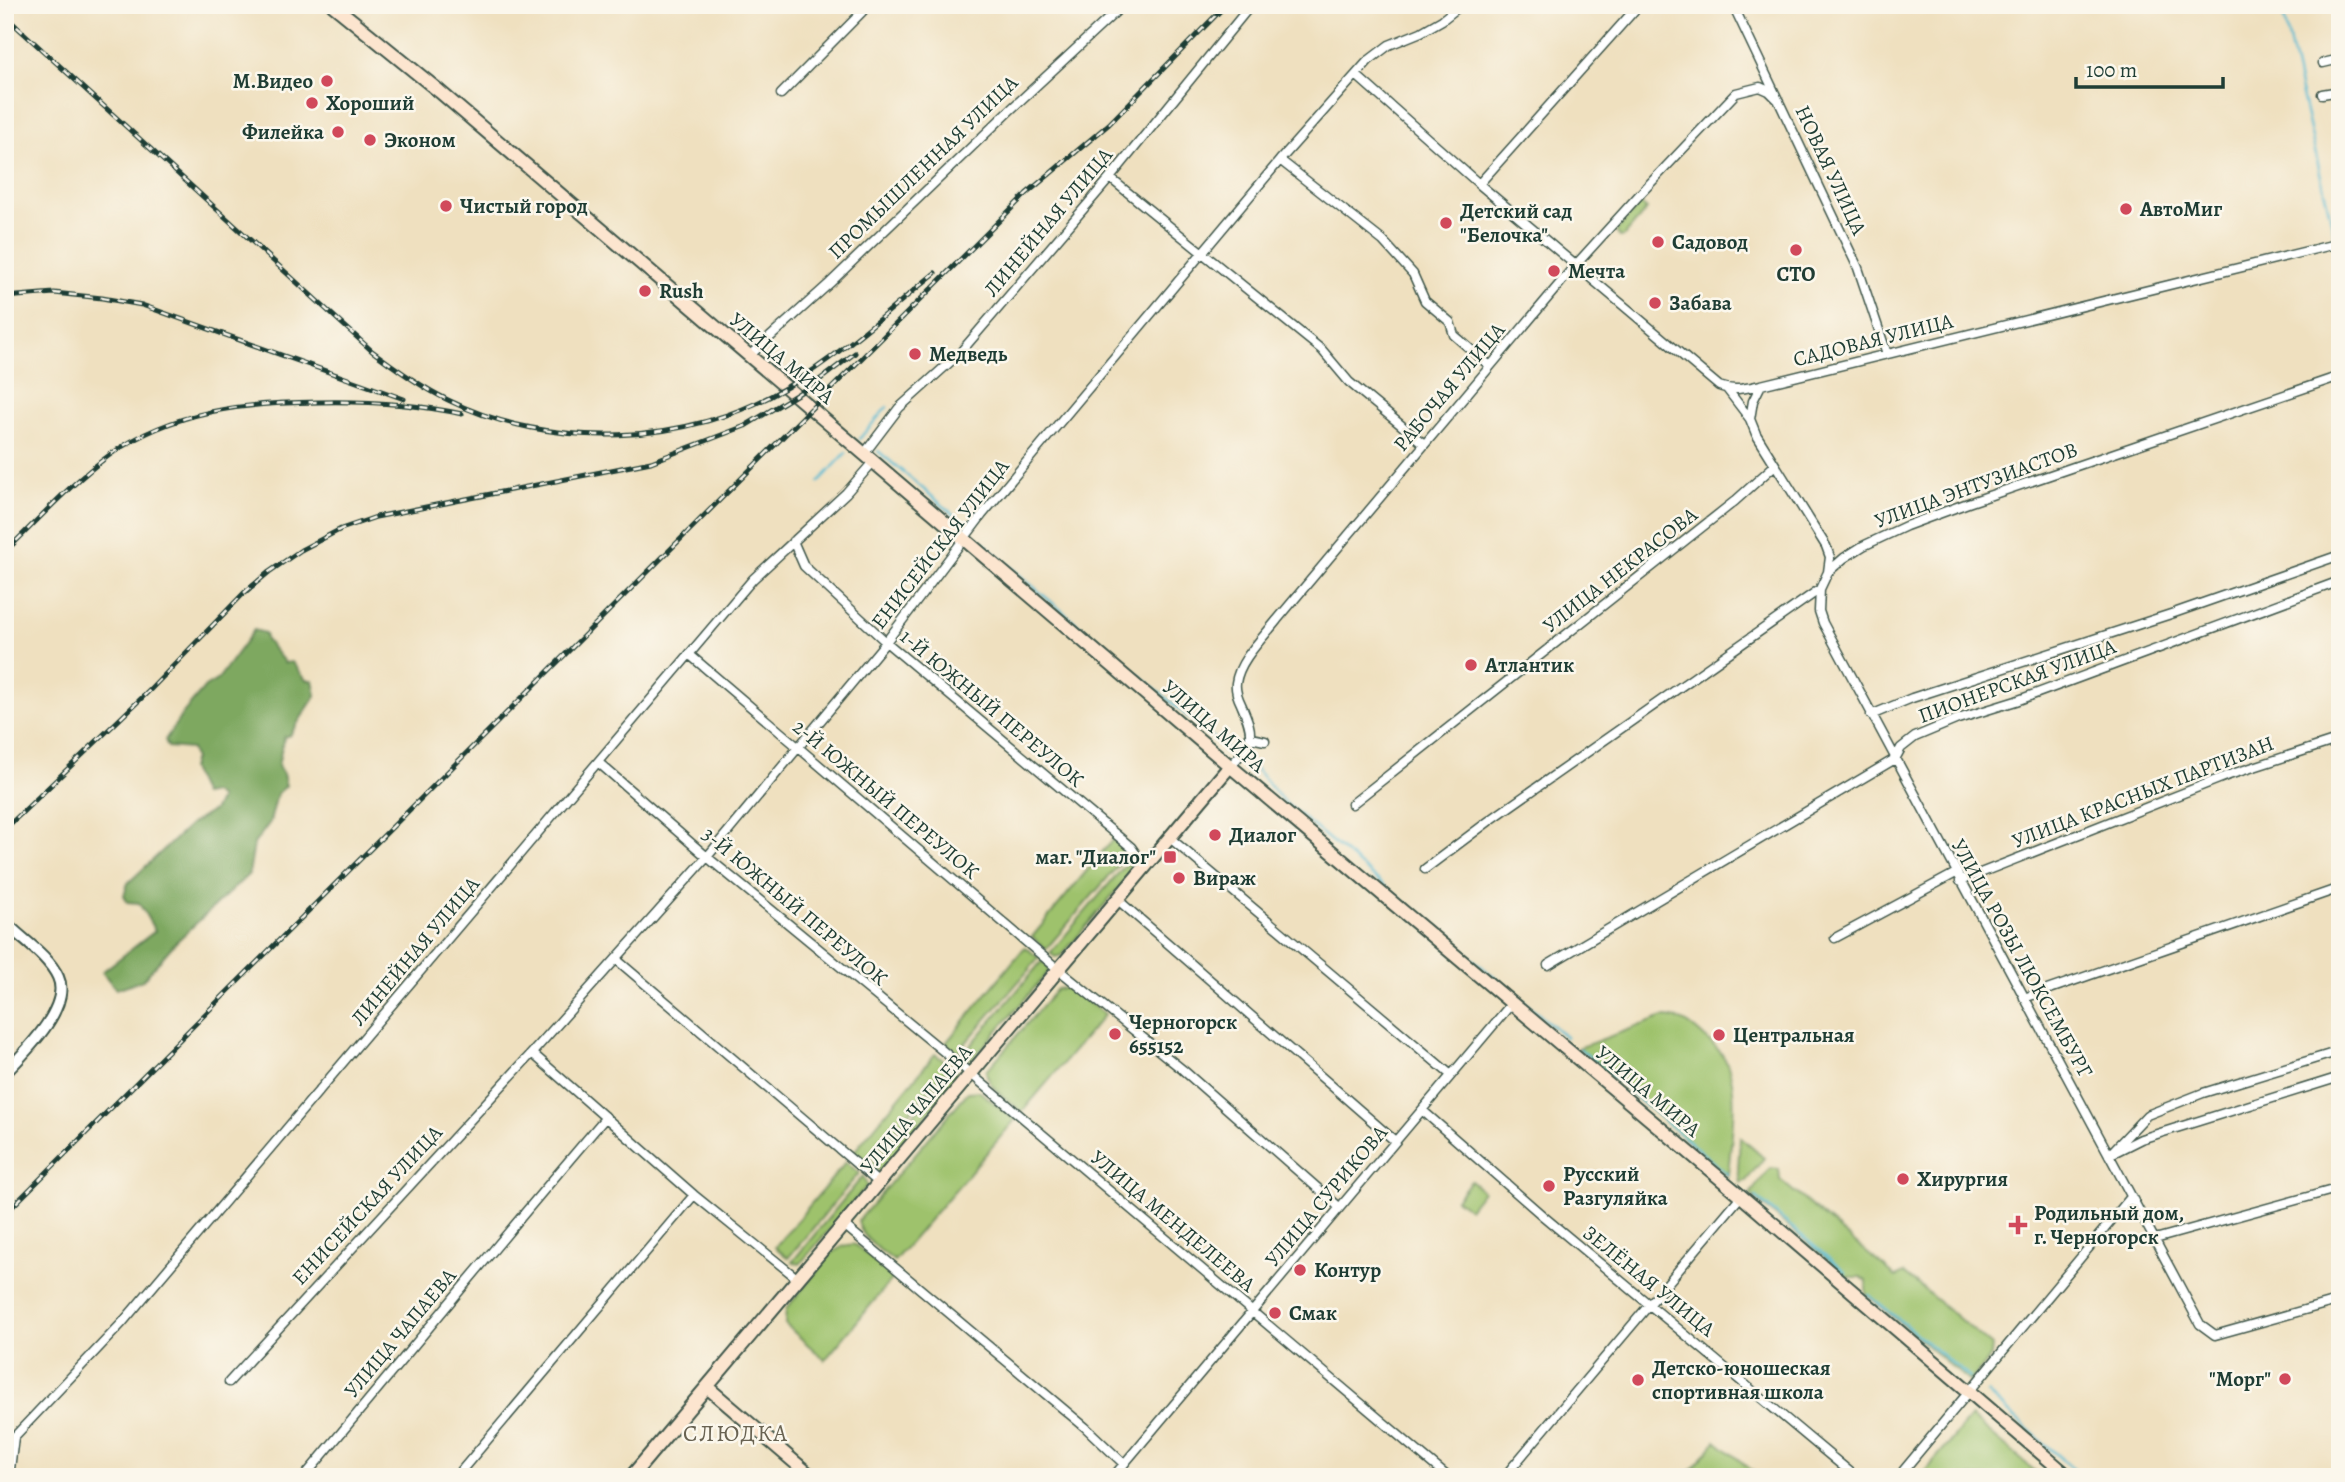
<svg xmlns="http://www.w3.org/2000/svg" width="2345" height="1482" font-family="Alegreya,serif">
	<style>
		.green { fill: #9ec26c; stroke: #5e8050; stroke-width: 2 }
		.forest { fill: #7ea860; stroke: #4e724a; stroke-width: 2 }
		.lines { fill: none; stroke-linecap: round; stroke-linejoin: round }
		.stream { stroke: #51b7cf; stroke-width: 2.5 }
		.minor-casing { stroke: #3e5549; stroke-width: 11 }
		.tertiary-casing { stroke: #3e5549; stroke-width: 14 }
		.secondary-casing { stroke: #3e5549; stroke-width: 16 }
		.minor { stroke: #fff; stroke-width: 8 }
		.tertiary { stroke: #fff; stroke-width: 10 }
		.secondary { stroke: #fce5cf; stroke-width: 12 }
		.rail-casing { stroke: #1f3d34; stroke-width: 5 }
		.rail { stroke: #fbf7ec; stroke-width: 2.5; stroke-dasharray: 8; stroke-linecap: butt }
		.poi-dot { fill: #d1495b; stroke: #fbf7ec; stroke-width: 2.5 }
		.labels { text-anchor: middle; stroke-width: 5; stroke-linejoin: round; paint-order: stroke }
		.poi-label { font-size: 21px; font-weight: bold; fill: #1f3d34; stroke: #fbf7ec; text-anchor: start }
		.street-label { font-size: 21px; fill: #1f3d34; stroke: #fbf7ec }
		.neighbourhood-label { font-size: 23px; letter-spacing: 2px; fill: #696352; stroke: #fbf7ec }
	</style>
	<rect width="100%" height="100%" fill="#fbf7ec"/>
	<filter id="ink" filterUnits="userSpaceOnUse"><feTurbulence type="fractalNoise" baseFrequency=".0143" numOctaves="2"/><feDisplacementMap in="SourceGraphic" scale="14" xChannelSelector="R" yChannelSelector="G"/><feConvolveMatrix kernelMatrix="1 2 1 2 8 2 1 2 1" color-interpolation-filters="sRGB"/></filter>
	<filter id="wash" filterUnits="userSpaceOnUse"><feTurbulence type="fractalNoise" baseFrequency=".00686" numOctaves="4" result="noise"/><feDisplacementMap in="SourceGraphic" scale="28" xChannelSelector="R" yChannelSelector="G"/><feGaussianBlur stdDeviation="1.57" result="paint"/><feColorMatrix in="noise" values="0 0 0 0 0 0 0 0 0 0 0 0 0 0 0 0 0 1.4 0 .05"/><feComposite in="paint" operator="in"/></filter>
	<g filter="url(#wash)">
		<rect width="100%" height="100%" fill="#efe0bf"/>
		<!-- green -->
		<path class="green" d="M1640 203 1647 209 1624 236 1620 237 1616 231Z
			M1113 839 1129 853 1046 949 1032 937Z
			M1132 857 1128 877 1062 955 1055 957 1050 953Z
			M1025 947 1039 958 957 1053 946 1043Z
			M1042 961 1048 966 1049 971 974 1058 968 1060 961 1057Z
			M1068 988 1105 1014 1022 1112C1009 1100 988 1089 986 1071L1057 989Z
			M1663 1017C1680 1017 1689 1023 1701 1034 1707 1040 1716 1046 1721 1053 1743 1082 1730 1141 1728 1176L1578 1048Z
			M935 1054 950 1065 866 1165 852 1154Z
			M953 1067 957 1072 956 1080 882 1170H874L869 1168Z
			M979 1091 1015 1120 894 1261C881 1250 861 1239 858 1221L968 1092Z
			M1740 1137 1764 1158 1746 1181 1740 1183 1738 1169Z
			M846 1162 859 1173 788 1258 775 1247Z
			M1770 1168 1779 1169 1780 1180 1896 1277 1904 1273 1992 1346 1991 1356 1970 1382 1866 1294V1281L1861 1277H1847L1750 1194Z
			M863 1176 867 1186 800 1264 792 1262Z
			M1471 1181 1483 1191 1469 1209 1456 1199Z
			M854 1244 894 1277 825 1360 785 1324 786 1309 831 1254 843 1246Z
			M1971 1417 2042 1477H1920Z
			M1716 1441 1760 1477H1686Z"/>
		<!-- forest -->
		<path class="forest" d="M254 630 265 633 266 640 285 663 292 662 306 680H313L316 695 290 735 284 737 278 766 283 774 286 786 277 794 270 822 254 844 249 874 175 943 143 980 116 989 102 972 155 931 139 903 127 902 124 895 128 883 191 824 214 810 220 798 213 793 203 795 191 769 194 758 191 749 168 747 165 740 183 713 205 687 218 679Z"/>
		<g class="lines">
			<!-- stream -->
			<path class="stream" d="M2281 5 2335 237
				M2339 250 2340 252
				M859 439 887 407
				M878 451 965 524
				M819 482 846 453
				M983 542 996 555 1108 650
				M1116 656 1229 751
				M1251 763 1283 801 1566 1037
				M1580 1049 1727 1174
				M1756 1197 1846 1273
				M1869 1295 1970 1378
				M1987 1393 2082 1477"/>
		</g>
	</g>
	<g filter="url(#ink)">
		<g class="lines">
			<!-- minor casing -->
			<g class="minor-casing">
				<path id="minor" d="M1733 5 1858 268 1887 354
					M2323 63 2340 59
					M1356 75 1479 184 1719 386C1734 392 1747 388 1761 385L2340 243
					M781 94 865 9 874 5
					M2322 94 2340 91
					M1280 160 1383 241 1413 274 1425 301 1450 322 1454 335 1490 366
					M1110 178 1322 350 1349 382 1424 444
					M1479 184 1639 5
					M749 356 830 283 1009 111 1123 5
					M1727 389 1750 419 1756 434 1826 546 1830 557 1828 572
					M1750 419 1753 401 1761 385
					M864 454 899 408 959 354 1110 178 1251 5
					M793 541 804 566 886 642 1131 847 1145 867
					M1820 589 1819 611 1823 623 2200 1324 2215 1335 2340 1300
					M690 655 1059 970 1183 1070 1339 1207
					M1871 715 1912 698 2174 613 2340 555
					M1251 738 1265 741
					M599 763 707 857 971 1074 1448 1477
					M1230 766C1254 742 1255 736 1241 704 1238 698 1235 691 1236 683 1239 660 1263 638 1277 620L1572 269 1641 193 1736 93 1760 87 1769 91 1779 101
					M1352 804 1735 501 1775 465
					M1170 838 1451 1075
					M1425 869 1489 821 1820 589 1828 572 1844 558 1863 546 1906 526 1968 503 2340 376
					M1960 881 2229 775 2340 739
					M1118 900 1395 1141
					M1835 938 1956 873
					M617 960 879 1183
					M1548 965 1895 759 1901 748 1915 737 1958 719 2016 701 2340 581
					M2024 998 2340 888
					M532 1053 694 1195 798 1279
					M1422 1110 1543 1216 1856 1477
					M2115 1152 2141 1139 2340 1077
					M2109 1155 2147 1115 2203 1093 2340 1051
					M844 1225 1085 1427 1124 1464
					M2155 1239 2340 1188
					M229 1382 532 1053 707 857 886 642 982 515 1280 160 1368 61 1389 45 1421 32 1442 20 1461 5
					M9 1477 14 1437 122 1323 753 579 846 493 873 462
					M304 1477C405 1357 504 1236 606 1117
					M456 1477 694 1195
					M1113 1477 1512 1003
					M1504 1477 1741 1196
					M1898 1477 2131 1197"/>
			</g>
			<!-- tertiary casing -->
			<g class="tertiary-casing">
				<path id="tertiary" d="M5 922C21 939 48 955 58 977 72 1007 24 1053 5 1073"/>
			</g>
			<!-- secondary casing -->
			<g class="secondary-casing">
				<path id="secondary" d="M333 5 439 91 1230 766 1741 1196 2069 1477
					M707 1387 812 1477
					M631 1477 1230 766"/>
			</g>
			<!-- minor -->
			<use href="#minor" class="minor"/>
			<!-- tertiary -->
			<use href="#tertiary" class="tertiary"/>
			<!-- secondary -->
			<use href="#secondary" class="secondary"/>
			<!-- rail casing -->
			<g class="rail-casing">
				<path id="rail" d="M5 16 372 351C397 369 421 387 448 400 551 451 689 446 787 387 840 355 887 312 935 273
					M5 297 54 293 102 298 142 305 404 399
					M5 552C39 519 72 482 111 454 174 410 245 403 319 402 368 401 415 404 462 414
					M5 829 150 690 244 593 269 572 301 550 341 529 376 517 651 462 745 426 814 384 855 353
					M5 1214 1026 194 1109 124 1226 5"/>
			</g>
			<!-- rail -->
			<use href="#rail" class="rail"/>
		</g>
	</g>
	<!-- markers -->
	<g class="poi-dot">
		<circle cx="327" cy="81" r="7"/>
		<circle cx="312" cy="103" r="7"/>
		<circle cx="338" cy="132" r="7"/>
		<circle cx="370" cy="140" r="7"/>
		<circle cx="446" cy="206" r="7"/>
		<circle cx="2126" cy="209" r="7"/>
		<circle cx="1446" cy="223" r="7"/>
		<circle cx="1658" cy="242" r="7"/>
		<circle cx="1796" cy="250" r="7"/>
		<circle cx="1554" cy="271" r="7"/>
		<circle cx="645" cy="291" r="7"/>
		<circle cx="1655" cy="303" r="7"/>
		<circle cx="915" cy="354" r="7"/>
		<circle cx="1471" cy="665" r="7"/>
		<circle cx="1215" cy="835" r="7"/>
		<rect x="1163" y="850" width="14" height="14" rx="3.5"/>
		<circle cx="1179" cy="878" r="7"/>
		<circle cx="1115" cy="1034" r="7"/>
		<circle cx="1719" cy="1035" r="7"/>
		<circle cx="1903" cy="1179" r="7"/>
		<circle cx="1549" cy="1186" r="7"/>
		<path d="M2014.5 1214.5h7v7h7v7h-7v7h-7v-7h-7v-7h7z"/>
		<circle cx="1300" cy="1270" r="7"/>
		<circle cx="1275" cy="1313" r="7"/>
		<circle cx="2285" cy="1379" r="7"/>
		<circle cx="1638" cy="1380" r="7"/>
	</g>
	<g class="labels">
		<!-- poi labels -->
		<g class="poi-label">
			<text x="313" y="88" text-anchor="end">М.Видео</text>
			<text x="326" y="110">Хороший</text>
			<text x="324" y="139" text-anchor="end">Филейка</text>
			<text x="384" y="147">Эконом</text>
			<text x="460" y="213">Чистый город</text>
			<text x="2140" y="216">АвтоМиг</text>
			<text x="1460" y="218">Детский сад<tspan x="1460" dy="24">"Белочка"</tspan></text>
			<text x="1672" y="249">Садовод</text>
			<text x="1568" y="278">Мечта</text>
			<text x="1796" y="281" text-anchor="middle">СТО</text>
			<text x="659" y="298">Rush</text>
			<text x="1669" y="310">Забава</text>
			<text x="929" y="361">Медведь</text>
			<text x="1485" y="672">Атлантик</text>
			<text x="1229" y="842">Диалог</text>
			<text x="1156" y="864" text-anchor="end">маг. "Диалог"</text>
			<text x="1193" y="885">Вираж</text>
			<text x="1129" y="1029">Черногорск<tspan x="1129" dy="24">655152</tspan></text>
			<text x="1733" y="1042">Центральная</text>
			<text x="1563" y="1181">Русский<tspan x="1563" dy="24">Разгуляйка</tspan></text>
			<text x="1917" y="1186">Хирургия</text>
			<text x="2034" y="1220">Родильный дом,<tspan x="2034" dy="24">г. Черногорск</tspan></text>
			<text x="1314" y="1277">Контур</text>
			<text x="1289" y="1320">Смак</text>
			<text x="1652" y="1375">Детско-юношеская<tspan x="1652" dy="24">спортивная школа</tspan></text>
			<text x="2271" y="1386" text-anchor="end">"Морг"</text>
		</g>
		<!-- street labels -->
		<g class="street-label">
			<text transform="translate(923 167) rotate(-44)" y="7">ПРОМЫШЛЕННАЯ УЛИЦА</text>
			<text transform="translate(1831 170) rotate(65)" y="7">НОВАЯ УЛИЦА</text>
			<text transform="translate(1048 222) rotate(-50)" y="7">ЛИНЕЙНАЯ УЛИЦА</text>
			<text transform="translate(1873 340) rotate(-14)" y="7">САДОВАЯ УЛИЦА</text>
			<text transform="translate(782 358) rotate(40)" y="7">УЛИЦА МИРА</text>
			<text transform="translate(1449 387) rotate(-50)" y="7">РАБОЧАЯ УЛИЦА</text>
			<text transform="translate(1976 485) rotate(-20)" y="7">УЛИЦА ЭНТУЗИАСТОВ</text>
			<text transform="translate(940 544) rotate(-52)" y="7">ЕНИСЕЙСКАЯ УЛИЦА</text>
			<text transform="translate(1620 570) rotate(-38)" y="7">УЛИЦА НЕКРАСОВА</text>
			<text transform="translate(2017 681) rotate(-20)" y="7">ПИОНЕРСКАЯ УЛИЦА</text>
			<text transform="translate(992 708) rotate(40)" y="7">1-Й ЮЖНЫЙ ПЕРЕУЛОК</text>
			<text transform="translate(1214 726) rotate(41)" y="7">УЛИЦА МИРА</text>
			<text transform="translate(2143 792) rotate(-21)" y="7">УЛИЦА КРАСНЫХ ПАРТИЗАН</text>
			<text transform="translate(886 799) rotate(40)" y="7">2-Й ЮЖНЫЙ ПЕРЕУЛОК</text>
			<text transform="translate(795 906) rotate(40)" y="7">3-Й ЮЖНЫЙ ПЕРЕУЛОК</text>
			<text transform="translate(415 951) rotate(-50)" y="7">ЛИНЕЙНАЯ УЛИЦА</text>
			<text transform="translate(2022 958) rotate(61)" y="7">УЛИЦА РОЗЫ ЛЮКСЕМБУРГ</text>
			<text transform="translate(1648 1091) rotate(40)" y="7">УЛИЦА МИРА</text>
			<text transform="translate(916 1109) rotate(-50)" y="7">УЛИЦА ЧАПАЕВА</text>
			<text transform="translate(1326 1196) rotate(-50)" y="7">УЛИЦА СУРИКОВА</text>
			<text transform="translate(367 1205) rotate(-47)" y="7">ЕНИСЕЙСКАЯ УЛИЦА</text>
			<text transform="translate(1173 1221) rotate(40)" y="7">УЛИЦА МЕНДЕЛЕЕВА</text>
			<text transform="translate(1649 1281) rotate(39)" y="7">ЗЕЛЁНАЯ УЛИЦА</text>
			<text transform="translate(400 1333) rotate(-50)" y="7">УЛИЦА ЧАПАЕВА</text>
		</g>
		<!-- neighbourhood labels -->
		<g class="neighbourhood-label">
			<text x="736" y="1441">СЛЮДКА</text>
		</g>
	</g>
	<!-- margin -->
	<rect width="2345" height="1482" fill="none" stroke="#fbf7ec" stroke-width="28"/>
	<!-- scale -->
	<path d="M2076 77v10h147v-10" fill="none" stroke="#1f3d34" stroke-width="3.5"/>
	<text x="2086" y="77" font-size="21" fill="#1f3d34" stroke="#fbf7ec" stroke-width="5" paint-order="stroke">100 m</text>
</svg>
